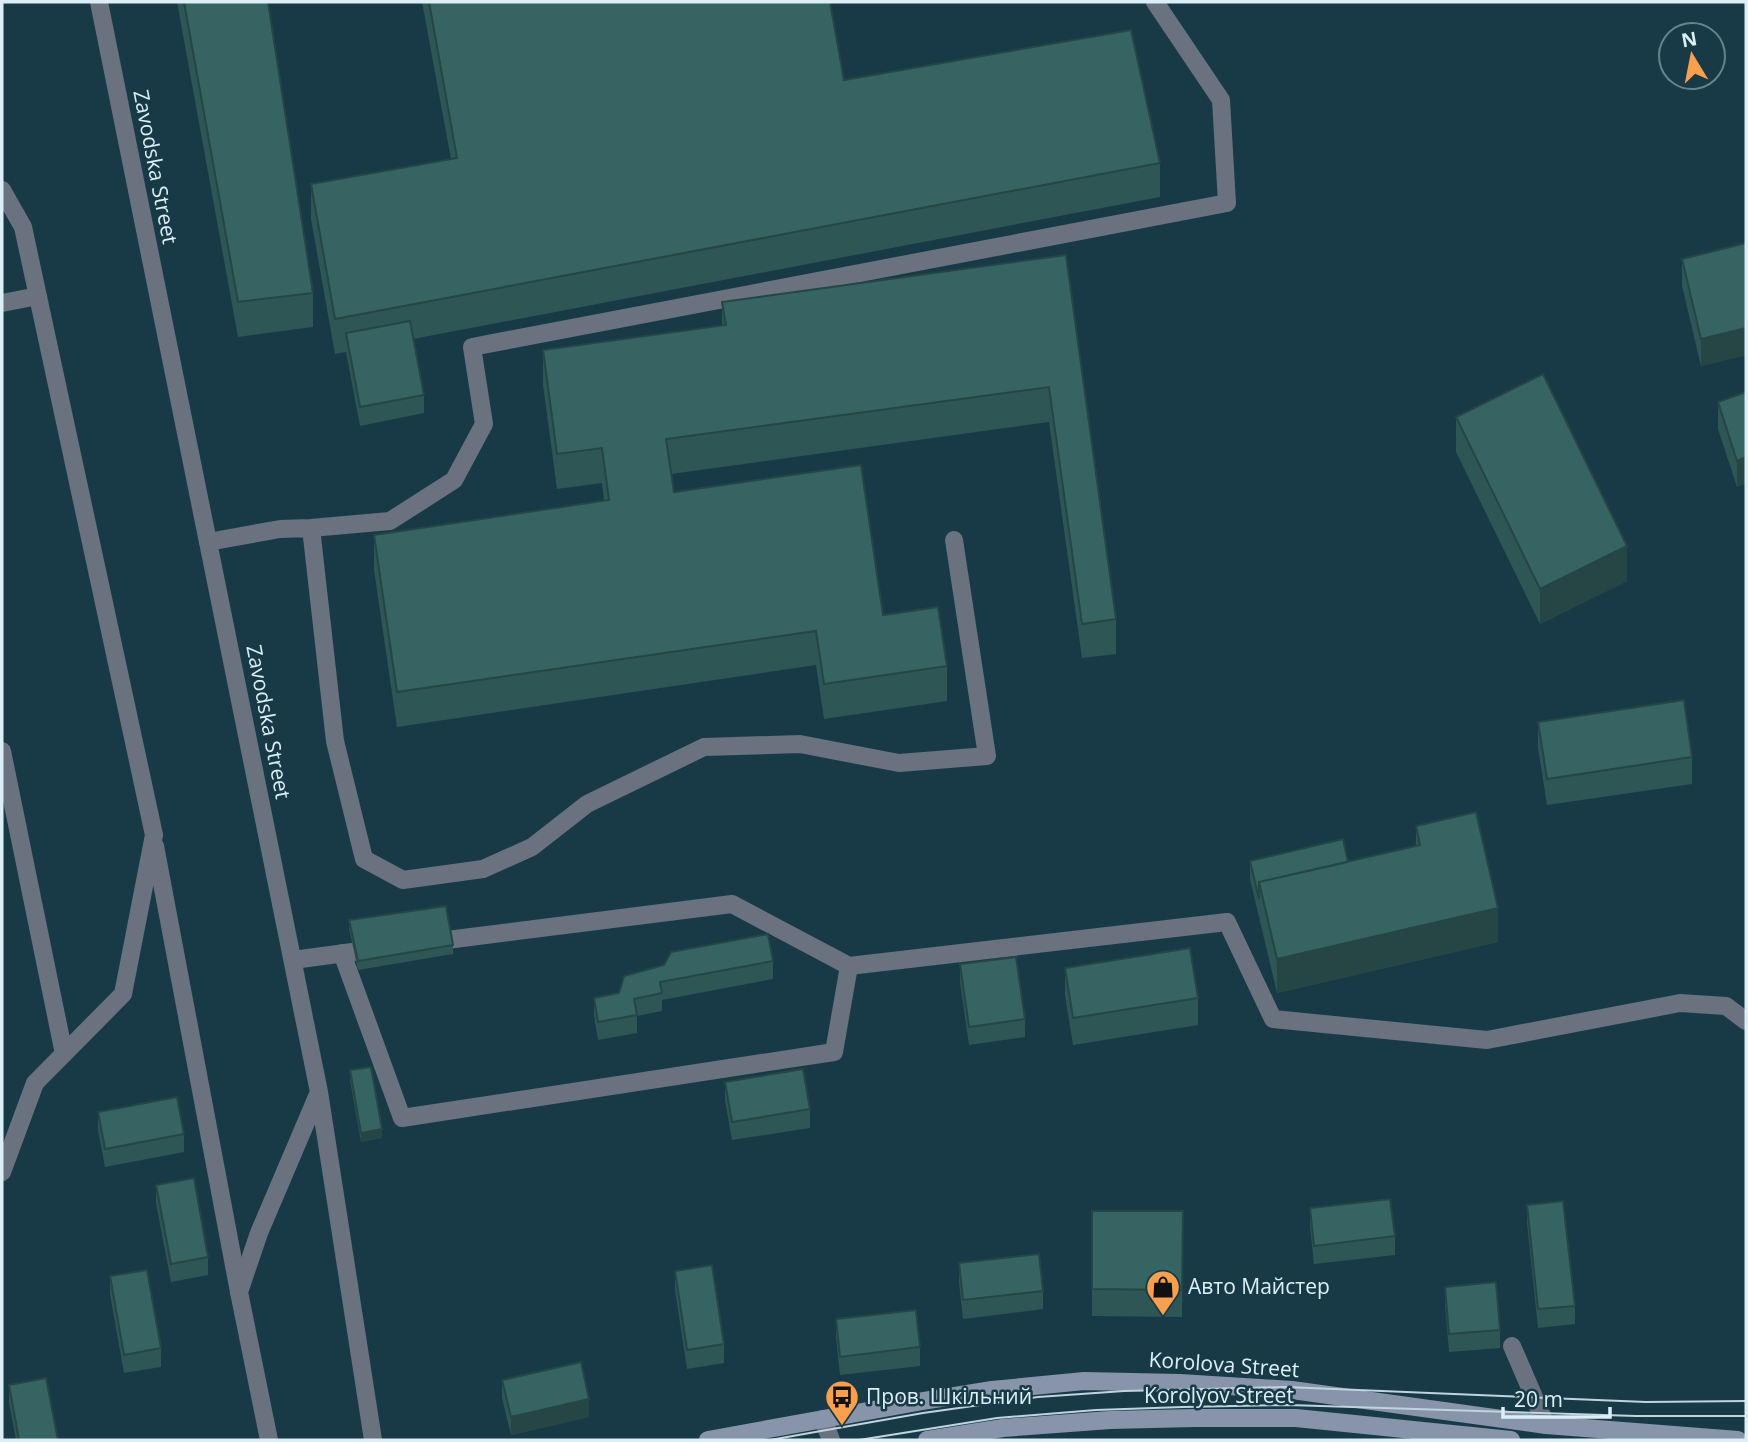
<svg xmlns="http://www.w3.org/2000/svg" width="1748" height="1442" font-family="'Open Sans',sans-serif">
	<style>
		.lines { fill: none; stroke-linecap: round; stroke-linejoin: round }
		.service { stroke: #6a7280; stroke-width: 18 }
		.minor { stroke: #6a7280; stroke-width: 18 }
		.secondary { stroke: #8794a9; stroke-width: 18 }
		.tram { stroke: #bfd4dd; stroke-width: 2 }
		.wall { fill: #2e5654 }
		.shaded-wall { fill: #254645 }
		.building { fill: #356462; stroke: #254645; stroke-width: 2 }
		.labels { text-anchor: middle; stroke-width: 5; stroke-linejoin: round; paint-order: stroke }
		.street-label { font-size: 21px; fill: #dceff7; stroke: #183a47 }
		.poi-label { font-size: 21px; fill: #dceff7; stroke: #183a47; text-anchor: start }
	</style>
	<rect width="100%" height="100%" fill="#183a47"/>
	<g class="lines">
		<!-- service -->
		<path class="service" d="M2 190 23 227 154 835 123 994 35 1083 2 1172
			M2 303 38 296
			M311 528 390 521 454 480 484 424 472 347 1227 203 1221 100 1155 2
			M208 542 280 529 311 528 335 741 364 859 403 880 483 869 532 847 587 804 704 747 800 744 899 763 987 756 954 540
			M2 751 64 1054
			M155 846 239 1292
			M431 942 732 904 849 966 1227 922 1273 1019 1487 1040 1680 1003 1726 1006 1746 1021
			M342 953 402 1118 834 1052 849 966
			M293 960 375 949
			M1512 1346 1546 1425"/>
		<!-- minor -->
		<path class="minor" d="M99 2 319 1092 373 1440
			M823 1419 831 1440
			M269 1440 239 1292 259 1233 319 1092"/>
		<!-- secondary -->
		<path class="secondary" d="M708 1440 923 1401 992 1390 1084 1381 1180 1383 1292 1390 1546 1425 1738 1440
			M927 1440 1003 1428 1110 1420 1195 1418H1296L1511 1440"/>
		<!-- tram -->
		<path class="tram" d="M770 1440 923 1413 1038 1397 1124 1391 1286 1387 1646 1402 1746 1401
			M859 1440 997 1418 1096 1410 1183 1407 1289 1405 1636 1416H1746"/>
	</g>
	<!-- wall -->
	<path class="wall" d="M177 2H268L313 293V327L238 337Z
		M422 2H830L844 80 1160 163V197L413 339 424 395V413L360 426 346 352 335 354 311 219V184L451 159Z
		M1746 243V355L1701 366 1682 286V259Z
		M1066 255 1116 619V654L1082 658 1049 422 671 474 674 492 883 615 947 666V701L824 719 816 665 397 727 374 570V535L604 501 602 483 557 489 543 385V350L722 326V302Z
		M1746 392 1737 487 1718 429V402Z
		M1456 417 1627 581 1540 624 1456 452Z
		M1538 722 1692 757V784L1547 805 1538 748Z
		M1416 826 1498 942 1277 993 1250 879V861L1348 862 1416 846Z
		M349 920 453 945V954L358 970 349 929Z
		M773 961V979L662 1000V1011L637 1016V1033L598 1040 594 1016V998L619 993 624 976Z
		M960 964 1025 1019V1037L969 1045 960 982Z
		M1065 968 1198 998V1025L1073 1045 1065 995Z
		M350 1070 382 1138 361 1142 350 1080Z
		M725 1082 810 1109V1128L732 1140 725 1100Z
		M98 1112 184 1134V1152L105 1167 98 1130Z
		M156 1185 208 1257V1275L171 1282 156 1203Z
		M1527 1205 1575 1306V1324L1538 1328 1527 1223Z
		M1310 1208 1395 1236V1255L1314 1264 1310 1226Z
		M1092 1211H1183L1182 1317 1092 1316Z
		M959 1263 1043 1291V1309L963 1319 959 1282Z
		M675 1271 724 1344V1363L687 1369 675 1290Z
		M110 1276 161 1348V1367L124 1373 110 1294Z
		M1445 1287 1500 1330V1348L1449 1352 1445 1305Z
		M836 1319 920 1347V1366L840 1375 836 1338Z
		M502 1380 589 1417 511 1435 502 1398Z
		M9 1385 58 1440H16L9 1403Z"/>
	<!-- shaded-wall -->
	<path class="shaded-wall" d="M1746 328V355L1701 366V339Z
		M1746 457V484L1737 487V461Z
		M1627 546V581L1540 624V589Z
		M1498 908V942L1277 993V959Z
		M382 1129V1138L361 1142V1133Z
		M589 1399V1417L511 1435V1417Z"/>
	<!-- building -->
	<path class="building" d="M184 2H268L313 293 238 302Z
		M429 2H830L844 80 1131 30 1160 163 335 319 311 184 457 158Z
		M1746 243V328L1701 339 1682 259Z
		M1066 255 1116 619 1082 624 1049 387 666 439 674 492 861 465 883 615 938 607 947 666 824 684 816 631 397 692 374 535 609 500 602 448 557 454 543 350 726 325 722 302Z
		M410 321 424 395 360 407 346 333Z
		M1543 374 1627 546 1540 589 1456 417Z
		M1746 392V457L1737 461 1718 402Z
		M1684 700 1692 757 1547 779 1538 722Z
		M1476 812 1498 908 1277 959 1259 882 1420 845 1416 826Z
		M1343 839 1348 862 1259 882V899L1250 861Z
		M446 906 453 945 358 961 349 920Z
		M768 934 773 961 660 982 662 993 634 999 637 1015 598 1022 594 998 619 993 624 976 664 965 671 952Z
		M1190 948 1198 998 1073 1018 1065 968Z
		M1016 957 1025 1019 969 1027 960 964Z
		M371 1067 382 1129 361 1133 350 1070Z
		M803 1069 810 1109 732 1122 725 1082Z
		M177 1097 184 1134 105 1149 98 1112Z
		M194 1178 208 1257 171 1264 156 1185Z
		M1390 1199 1395 1236 1314 1246 1310 1208Z
		M1563 1201 1575 1306 1538 1309 1527 1205Z
		M1092 1211H1183L1182 1290 1092 1289Z
		M1039 1254 1043 1291 963 1300 959 1263Z
		M712 1265 724 1344 687 1350 675 1271Z
		M147 1270 161 1348 124 1355 110 1276Z
		M1496 1282 1500 1330 1449 1334 1445 1287Z
		M916 1310 920 1347 840 1357 836 1319Z
		M581 1362 589 1399 511 1417 502 1380Z
		M46 1378 58 1440H19L9 1385Z"/>
	<!-- icons -->
	<defs>
		<g id="shop-pin" transform="scale(1.75)"><path d="M0 17L-7.5 6A9.5 9.5 0 1 1 7.5 6Z" fill="#fa9f4e" stroke="#183a47"/><path d="M-5-2.5h2.3a2.7 3.5 0 0 1 5.4 0H5L5.5 6h-11ZM-1.5-2.5h3a1.5 2.3 0 0 0-3 0Z" fill="#111"/></g>
		<g id="bus-pin" transform="scale(1.75)"><path d="M0 17L-7.5 6A9.5 9.5 0 1 1 7.5 6Z" fill="#fa9f4e" stroke="#183a47"/><path d="M-5-6H5V4H4V6H2V4H-2V6H-4V4H-5ZM-3.5-4V0h7V-4ZM-3.5 1.2v1.5H-2V1.2ZM2 1.2v1.5H3.5V1.2Z" fill="#111"/></g>
	</defs>
	<g fill-rule="evenodd">
		<use href="#shop-pin" x="1163" y="1287"/>
		<use href="#bus-pin" x="842" y="1397"/>
	</g>
	<g class="labels">
		<!-- street labels -->
		<g class="street-label">
			<text transform="translate(155 167) rotate(79)" y="7">Zavodska Street</text>
			<text transform="translate(268 722) rotate(79)" y="7">Zavodska Street</text>
			<text transform="translate(1224 1365) rotate(4)" y="7">Korolova Street</text>
			<text x="1219" y="1403">Korolyov Street</text>
		</g>
		<!-- poi labels -->
		<g class="poi-label">
			<text x="1188" y="1294">Авто Майстер</text>
			<text x="866" y="1404">Пров. Шкільний</text>
		</g>
	</g>
	<!-- border -->
	<rect width="1748" height="1442" fill="none" stroke="#dceff7" stroke-width="7"/>
	<!-- north arrow -->
	<g transform="translate(1692 56) rotate(350)"><circle r="33" fill="#183a47" stroke="#66828d" stroke-width="2"/>
	<path d="M0-5L12 26L0 18L-12 26Z" fill="#fa9f4e"/>
	<text y="-10" font-size="19" font-weight="bold" text-anchor="middle" fill="#dceff7">N</text>
	</g>
	<!-- scale -->
	<path d="M1503 1407v10h107v-10" fill="none" stroke="#dceff7" stroke-width="3.5"/>
	<text x="1514" y="1407" font-size="21" fill="#dceff7" stroke="#183a47" stroke-width="5" paint-order="stroke">20 m</text>
</svg>
